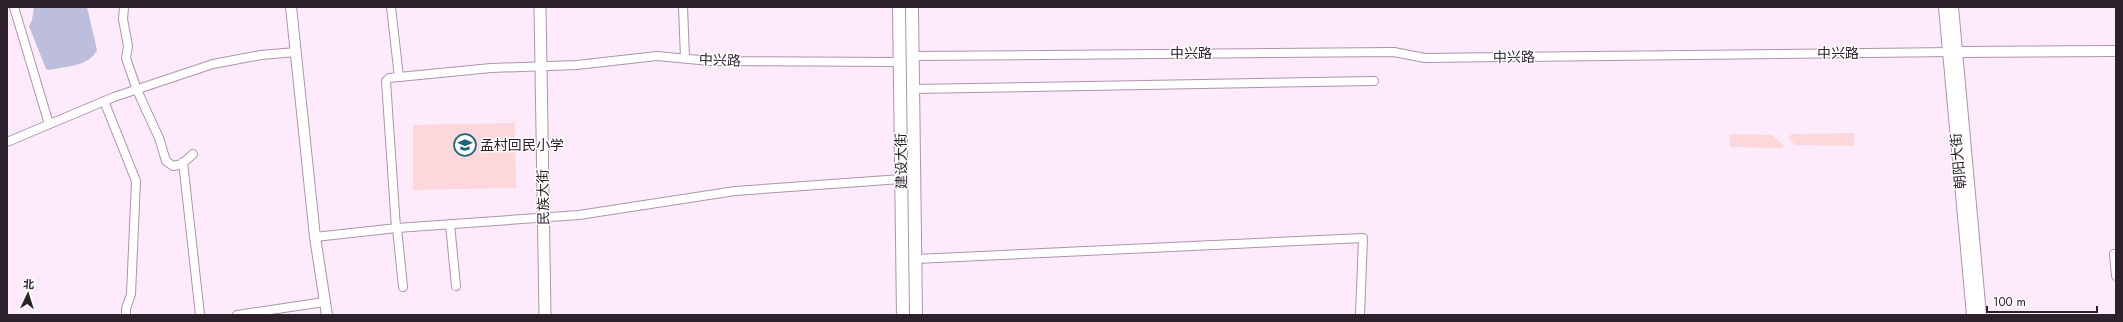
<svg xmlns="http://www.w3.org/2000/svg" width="2123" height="322" font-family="Jost,'Noto Sans SC',sans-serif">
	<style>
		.green { fill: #fcd8dc }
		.water { fill: #bdbedb }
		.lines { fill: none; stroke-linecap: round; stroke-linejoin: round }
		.minor-casing { stroke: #af93ad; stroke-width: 10 }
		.tertiary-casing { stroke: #af93ad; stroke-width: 12 }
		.secondary-casing { stroke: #af93ad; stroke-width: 13 }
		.primary-casing { stroke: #af93ad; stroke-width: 14 }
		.minor { stroke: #fff; stroke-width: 8 }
		.tertiary { stroke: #fff; stroke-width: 10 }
		.secondary { stroke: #fff; stroke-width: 11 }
		.primary { stroke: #fff; stroke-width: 12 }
		.labels { text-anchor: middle; stroke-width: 3; stroke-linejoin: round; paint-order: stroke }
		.street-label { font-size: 14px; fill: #2d222c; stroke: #fff }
		.poi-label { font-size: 14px; fill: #2d222c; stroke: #fff; text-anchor: start }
	</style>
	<rect width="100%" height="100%" fill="#fdebfc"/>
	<!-- green -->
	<path class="green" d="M515 123 516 188 413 190V125Z
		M1854 133V146L1795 145 1788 137 1792 134Z
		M1732 134 1772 135 1784 146 1783 148 1731 147 1729 135Z"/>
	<!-- water -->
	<path class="water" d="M34 7H87L97 50C89 67 65 66 50 70L46 69 29 26 32 20Z"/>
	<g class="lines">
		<!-- minor casing -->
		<g class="minor-casing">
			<path id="minor" d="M14 7 49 124
				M124 7 123 19 128 46 126 58 137 90 159 138 166 161 173 166 182 164 193 154
				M391 7 399 77
				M683 7 685 58
				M913 56 1394 52 1425 58 1953 52
				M913 89 1374 81
				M104 101 136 181 131 294 126 309V315
				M7 142 114 97 213 64 261 55 296 52
				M183 162 200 315
				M450 224 456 286
				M396 228 386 81 389 78 491 68 577 65 657 56 710 61 900 62
				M397 228 403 287
				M315 237 397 228 579 215 735 191 901 179
				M2114 254 2116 276
				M916 259 1363 238 1360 315
				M237 315 324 302"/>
		</g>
		<!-- tertiary casing -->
		<g class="tertiary-casing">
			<path id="tertiary" d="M291 7 315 237 327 315
				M1944 7 1972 315
				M1953 7 1981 315
				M1958 52 2116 51"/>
		</g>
		<!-- secondary casing -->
		<g class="secondary-casing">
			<path id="secondary" d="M540 7 545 315"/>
		</g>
		<!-- primary casing -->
		<g class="primary-casing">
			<path id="primary" d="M899 7 903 315
				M912 7 916 315"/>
		</g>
		<!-- minor -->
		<use href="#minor" class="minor"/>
		<!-- tertiary -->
		<use href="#tertiary" class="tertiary"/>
		<!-- secondary -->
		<use href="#secondary" class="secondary"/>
		<!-- primary -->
		<use href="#primary" class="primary"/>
	</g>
	<!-- icons -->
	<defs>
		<g id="school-ring" transform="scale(1.15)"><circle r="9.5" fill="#fff" stroke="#216477" stroke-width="1.5"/><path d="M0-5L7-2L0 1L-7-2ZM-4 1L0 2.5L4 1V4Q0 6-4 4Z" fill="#216477"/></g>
	</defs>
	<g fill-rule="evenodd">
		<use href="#school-ring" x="465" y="145"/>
	</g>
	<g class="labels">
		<!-- street labels -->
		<g class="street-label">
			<text x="1191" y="58">中兴路</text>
			<text x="1838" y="58">中兴路</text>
			<text transform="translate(1514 57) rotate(-1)" y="5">中兴路</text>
			<text transform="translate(720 60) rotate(2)" y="5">中兴路</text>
			<text transform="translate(901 161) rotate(-91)" y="5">建设大街</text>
			<text transform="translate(1958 161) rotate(-95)" y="5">朝阳大街</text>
			<text transform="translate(543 197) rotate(-91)" y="5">民族大街</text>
		</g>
		<!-- poi labels -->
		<g class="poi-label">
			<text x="480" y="150">孟村回民小学</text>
		</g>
	</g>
	<!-- border -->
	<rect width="2123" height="322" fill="none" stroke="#2d222c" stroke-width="16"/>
	<!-- north arrow -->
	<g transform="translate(28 294) rotate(4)" stroke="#ffffff" stroke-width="3" paint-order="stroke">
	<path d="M0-3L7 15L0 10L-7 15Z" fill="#2d222c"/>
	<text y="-6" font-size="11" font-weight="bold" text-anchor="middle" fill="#2d222c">北</text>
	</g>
	<!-- scale -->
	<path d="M1987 306v6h110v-6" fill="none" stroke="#2d222c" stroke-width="2"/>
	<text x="1993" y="306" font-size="12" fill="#2d222c" stroke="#ffffff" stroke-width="3" paint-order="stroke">100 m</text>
</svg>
